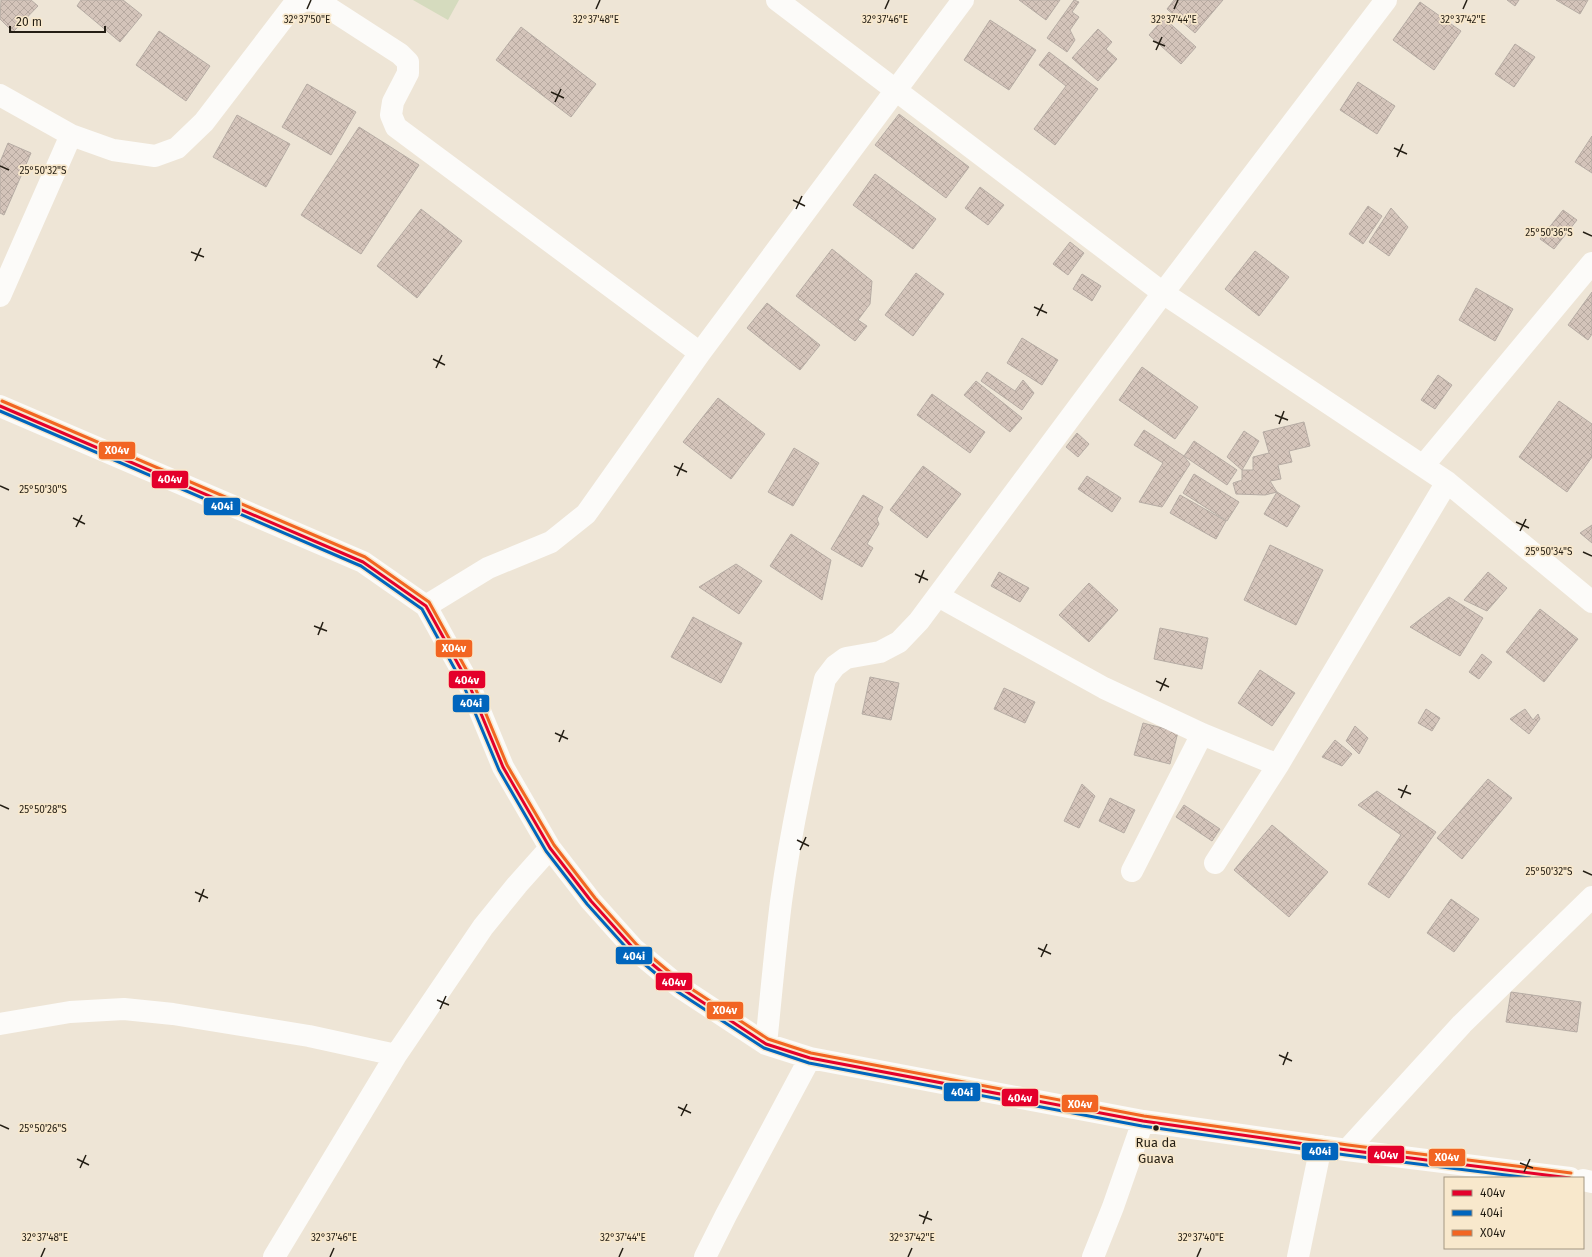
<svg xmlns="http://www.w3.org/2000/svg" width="1592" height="1257" font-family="'Fira Sans',sans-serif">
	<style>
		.pitch { fill: #d5dbbe }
		.building { fill: url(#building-cross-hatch); stroke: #b6aca4 }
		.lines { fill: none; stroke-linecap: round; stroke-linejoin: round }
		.minor { stroke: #fcfbf9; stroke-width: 22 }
		.bus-1-casing { stroke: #f8e8cc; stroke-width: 6 }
		.bus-2-casing { stroke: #f8e8cc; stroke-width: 6 }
		.bus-3-casing { stroke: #f8e8cc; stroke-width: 6 }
		.bus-1 { stroke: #e4002b; stroke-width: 3 }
		.bus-2 { stroke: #0065bd; stroke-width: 3 }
		.bus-3 { stroke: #f26522; stroke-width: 3 }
		.ticks { fill: none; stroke: #241e14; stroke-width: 1.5 }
		.bus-dot { fill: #241e14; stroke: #f8e8cc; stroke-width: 1.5 }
		.labels { text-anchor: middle; stroke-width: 3.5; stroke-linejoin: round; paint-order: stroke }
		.bus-label { font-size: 13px; fill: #241e14; stroke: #f8e8cc }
		.ticks-label { font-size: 10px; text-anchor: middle; fill: #241e14; stroke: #f8e8cc; stroke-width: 3.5; stroke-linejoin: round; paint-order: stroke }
		.line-badge { stroke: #f8e8cc; stroke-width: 1.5 }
		.badge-label { font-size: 11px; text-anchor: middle; font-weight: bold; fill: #fff }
	</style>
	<defs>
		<pattern id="building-cross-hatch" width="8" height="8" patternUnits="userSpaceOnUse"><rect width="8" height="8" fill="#d4c4ba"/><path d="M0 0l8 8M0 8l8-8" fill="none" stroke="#b6a89f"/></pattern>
	</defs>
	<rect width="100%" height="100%" fill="#eee5d6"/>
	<!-- pitch -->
	<path class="pitch" d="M413 0H459L448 20Z"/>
	<!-- building -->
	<path class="building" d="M1 0H31L38 6 13 32 0 19Z
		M81 0H123L142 15 120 42 77 6Z
		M1019 0H1060L1046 20Z
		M1074 0 1079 2 1072 12 1079 17 1070 30 1075 40 1067 52 1047 38Z
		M1174 0H1223L1195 33 1167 9Z
		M1507 0H1519L1515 6Z
		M1556 0H1588L1580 14Z
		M1420 2 1461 31 1434 70 1393 40Z
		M1164 18 1196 47 1181 64 1149 35Z
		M990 20 1036 50 1009 90 964 60Z
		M521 27 596 84 571 117 496 60Z
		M1098 29 1112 42 1106 49 1117 59 1098 81 1072 58Z
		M159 31 210 66 186 101 136 65Z
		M1515 44 1535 57 1514 87 1495 74Z
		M1049 52 1098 89 1055 145 1034 129 1066 86 1039 65Z
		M1358 82 1395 106 1377 134 1340 110Z
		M307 84 356 112 331 155 282 127Z
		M899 114 969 167 946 198 875 145Z
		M237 115 290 144 266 187 213 157Z
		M359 127 419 165 361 254 301 215Z
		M1592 136V173L1575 162Z
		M8 143 31 153 4 215 0 213V162Z
		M875 174 936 219 913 249 853 205Z
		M980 187 1004 205 988 225 965 208Z
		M1368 206 1382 216 1363 244 1349 234Z
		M1391 208 1408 227 1389 256 1369 242Z
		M421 209 462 241 417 298 377 266Z
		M1563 210 1577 220 1554 249 1540 239Z
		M1070 242 1084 253 1068 275 1053 264Z
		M832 249 872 281 870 304 858 320 867 326 855 341 796 296Z
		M1255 251 1289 277 1259 316 1225 289Z
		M916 273 944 294 913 336 885 315Z
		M1082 274 1101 286 1092 301 1073 289Z
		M1476 288 1513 309 1495 341 1459 320Z
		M1592 292V334L1588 340 1568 325Z
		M767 303 820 345 800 370 747 328Z
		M1022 338 1058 360 1042 385 1007 363Z
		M1142 367 1198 407 1175 439 1119 400Z
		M987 372 1015 391 1023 380 1034 393 1022 410 981 381Z
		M1438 375 1452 385 1435 409 1421 400Z
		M976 381 1022 418 1010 432 964 395Z
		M932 394 985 432 970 453 917 415Z
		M718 398 765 434 731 479 683 442Z
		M1559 401 1592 424V457L1567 492 1519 457Z
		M1304 422 1310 446 1289 451 1292 462 1278 465 1281 479 1270 481 1277 492 1265 495 1236 494 1233 483 1242 480V470H1253V457L1269 453 1263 432Z
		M1144 430 1184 456 1190 464 1162 507 1139 502 1163 463 1134 445Z
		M1244 431 1259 441 1242 470 1227 457Z
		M1077 433 1089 444 1078 457 1066 447Z
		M1194 441 1237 470 1227 485 1184 456Z
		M794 448 819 463 793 506 768 492Z
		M923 466 961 494 927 538 890 510Z
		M1194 474 1239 502 1227 521 1183 493Z
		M1087 476 1121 498 1112 512 1078 489Z
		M1277 492 1300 506 1287 527 1264 514Z
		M863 495 883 507 877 519 879 524 867 544 873 548 862 567 831 549Z
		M1180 495 1226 521 1216 539 1170 513Z
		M1592 525V543L1580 533Z
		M791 534 831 560 822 600 770 566Z
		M1270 545 1323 570 1296 625 1244 600Z
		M736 564 762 581 739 614 699 587Z
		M999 572 1029 588 1020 602 991 586Z
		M1488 572 1507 588 1487 611 1464 600Z
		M1089 583 1118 610 1089 642 1059 615Z
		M1449 597 1483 618 1460 656 1410 627Z
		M1540 609 1578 639 1544 682 1506 652Z
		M693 617 742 643 721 683 671 657Z
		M1160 628 1208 638 1202 669 1154 659Z
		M1482 654 1492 662 1479 679 1469 672Z
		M1260 670 1295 693 1272 726 1238 703Z
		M870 677 899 683 891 720 862 714Z
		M1004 688 1035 702 1025 723 994 709Z
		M1426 709 1440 718 1432 731 1418 723Z
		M1525 709 1533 720 1538 714 1540 719 1529 734 1510 719Z
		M1143 723 1178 732 1170 764 1134 755Z
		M1355 726 1368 738 1359 754 1346 741Z
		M1335 740 1352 754 1342 766 1322 757Z
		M1488 779 1512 798 1462 859 1437 838Z
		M1082 784 1095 796 1079 828 1064 821Z
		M1377 791 1436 832 1389 898 1368 884 1401 835 1358 805Z
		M1110 798 1135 810 1124 833 1099 821Z
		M1184 805 1220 829 1212 841 1176 817Z
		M1272 825 1328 872 1289 917 1234 870Z
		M1451 899 1479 919 1454 952 1427 933Z
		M1511 992 1581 1002 1577 1032 1506 1022Z"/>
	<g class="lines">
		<!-- minor -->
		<path class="minor" d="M777 0 1163 293 1447 482 1592 602
			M0 95 71 135 113 150 155 156 177 148 204 122 292 7 305 0 318 1 400 54 408 62V73L393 102 391 115 396 127 700 353
			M0 296 71 135
			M0 406 363 562 426 606 468 682 503 767 550 848 591 901 634 949 681 988 766 1044 810 1058 1143 1121 1347 1150 1570 1178
			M1423 466 1592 263
			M938 596 1104 688 1202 734 1278 765
			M426 606 488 568 551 542 586 514 700 353 963 0
			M1215 863 1278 765 1447 482
			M1132 871 1202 734
			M0 1024 70 1012 124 1009 173 1014 309 1036 396 1055
			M766 1044C771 997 775 949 781 902 791 827 808 753 825 679L835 666 846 658 880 652 899 642 919 621 1163 293 1386 0
			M1347 1150 1462 1024 1592 897
			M1583 1180 1592 1182
			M274 1257 396 1055 483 927 517 885 550 848
			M705 1257 726 1215 810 1058
			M1093 1257 1113 1207 1143 1121
			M1298 1257 1321 1146"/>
		<!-- bus-1 casing -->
		<g class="bus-1-casing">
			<path id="bus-1" d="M0 406 363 562 426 606 468 682 503 767 550 848 591 901 634 949 681 988 766 1044 810 1058 1143 1121 1347 1150 1570 1178"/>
		</g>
		<!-- bus-2 casing -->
		<g class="bus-2-casing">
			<path id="bus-2" d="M0 411 361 566 422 609 463 684 499 770 546 851 587 904 631 953 678 992 764 1048 809 1063 1142 1126 1346 1155 1530 1178"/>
		</g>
		<!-- bus-3 casing -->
		<g class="bus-3-casing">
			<path id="bus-3" d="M2 401 365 557 429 602 472 680 507 765 554 845 595 898 637 945 684 984 768 1039 811 1053 1144 1116 1348 1145 1571 1173"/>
		</g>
		<!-- bus-1 -->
		<use href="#bus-1" class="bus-1"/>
		<!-- bus-2 -->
		<use href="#bus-2" class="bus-2"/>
		<!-- bus-3 -->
		<use href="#bus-3" class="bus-3"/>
	</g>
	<!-- ticks -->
	<path class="ticks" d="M307 9 311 0M596 9 600 0M885 9 889 0M1174 9 1178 0M1463 9 1467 0M1153 41 1165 46M1156 50 1162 37M551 92 564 98M555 102 561 89M1394 148 1407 154M1397 157 1403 144M0 166 9 170M793 200 805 206M796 209 802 196M1583 232 1592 236M191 252 204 257M195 261 201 248M1034 307 1047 313M1037 316 1043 304M433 359 445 365M436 368 442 355M1275 415 1288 420M1279 424 1284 411M674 466 687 472M677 476 683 463M0 486 9 490M73 518 85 524M1516 522 1529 528M76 527 82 515M1520 531 1526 519M1583 552 1592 556M915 574 928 580M919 583 924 570M314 626 327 631M318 635 323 622M1156 681 1169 687M1160 691 1166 678M555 733 568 739M559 742 564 730M1398 789 1411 794M1401 798 1407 785M0 805 9 809M797 840 809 846M800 850 806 837M1583 871 1592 875M195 892 208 898M199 902 204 889M1038 948 1051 954M1041 957 1047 944M437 1000 449 1005M440 1009 446 996M1279 1055 1292 1061M1283 1065 1288 1052M678 1107 691 1113M681 1116 687 1104M0 1125 9 1129M77 1159 89 1165M1520 1163 1533 1168M80 1168 86 1155M1524 1172 1530 1159M919 1215 932 1220M923 1224 928 1211M41 1257 45 1248M330 1257 334 1248M619 1257 623 1248M908 1257 912 1248M1197 1257 1201 1248"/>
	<!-- markers -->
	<circle class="bus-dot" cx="1156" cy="1128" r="3.5"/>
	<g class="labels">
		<!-- bus labels -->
		<g class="bus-label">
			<text x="1156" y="1147">Rua da<tspan x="1156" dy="16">Guava</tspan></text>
		</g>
	</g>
	<g class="ticks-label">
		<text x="307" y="23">32°37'50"E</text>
		<text x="596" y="23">32°37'48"E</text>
		<text x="885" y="23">32°37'46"E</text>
		<text x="1174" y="23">32°37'44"E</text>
		<text x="1463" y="23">32°37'42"E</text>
		<text x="43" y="174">25°50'32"S</text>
		<text x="1549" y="236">25°50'36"S</text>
		<text x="43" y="493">25°50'30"S</text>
		<text x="1549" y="555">25°50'34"S</text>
		<text x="43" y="813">25°50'28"S</text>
		<text x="1549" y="875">25°50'32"S</text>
		<text x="43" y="1132">25°50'26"S</text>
		<text x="45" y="1241">32°37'48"E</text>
		<text x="334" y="1241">32°37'46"E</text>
		<text x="623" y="1241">32°37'44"E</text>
		<text x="912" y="1241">32°37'42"E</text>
		<text x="1201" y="1241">32°37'40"E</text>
	</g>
	<g class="line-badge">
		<rect x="98" y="441" width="38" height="19" rx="4" fill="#f26522"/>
		<rect x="151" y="470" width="38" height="19" rx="4" fill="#e4002b"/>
		<rect x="203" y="497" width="38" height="19" rx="4" fill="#0065bd"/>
		<rect x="435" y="639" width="38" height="19" rx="4" fill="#f26522"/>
		<rect x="448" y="670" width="38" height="19" rx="4" fill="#e4002b"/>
		<rect x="452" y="694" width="38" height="19" rx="4" fill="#0065bd"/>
		<rect x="615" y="946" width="38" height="19" rx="4" fill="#0065bd"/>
		<rect x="655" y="972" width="38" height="19" rx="4" fill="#e4002b"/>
		<rect x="706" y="1001" width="38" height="19" rx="4" fill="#f26522"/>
		<rect x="943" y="1082" width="38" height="20" rx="4" fill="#0065bd"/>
		<rect x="1001" y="1088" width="38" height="19" rx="4" fill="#e4002b"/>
		<rect x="1061" y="1094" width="38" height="19" rx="4" fill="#f26522"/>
		<rect x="1301" y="1142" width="38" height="19" rx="4" fill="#0065bd"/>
		<rect x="1367" y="1145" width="38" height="19" rx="4" fill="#e4002b"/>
		<rect x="1428" y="1148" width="38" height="19" rx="4" fill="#f26522"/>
	</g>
	<g class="badge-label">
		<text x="117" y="454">X04v</text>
		<text x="170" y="483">404v</text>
		<text x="222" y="510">404i</text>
		<text x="454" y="652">X04v</text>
		<text x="467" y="684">404v</text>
		<text x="471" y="707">404i</text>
		<text x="634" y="960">404i</text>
		<text x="674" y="986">404v</text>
		<text x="725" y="1014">X04v</text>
		<text x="962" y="1096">404i</text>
		<text x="1020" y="1102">404v</text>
		<text x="1080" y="1108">X04v</text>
		<text x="1320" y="1155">404i</text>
		<text x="1386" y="1159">404v</text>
		<text x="1447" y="1161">X04v</text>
	</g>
	<!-- legend -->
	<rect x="1444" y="1177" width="140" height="72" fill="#f8e8cc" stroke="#a39782"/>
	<rect x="1452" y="1190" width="20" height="6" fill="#e4002b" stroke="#a39782"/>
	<text x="1480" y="1197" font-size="12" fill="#241e14">404v</text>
	<rect x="1452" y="1210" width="20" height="6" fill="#0065bd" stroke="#a39782"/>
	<text x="1480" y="1217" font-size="12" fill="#241e14">404i</text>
	<rect x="1452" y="1230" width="20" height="6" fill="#f26522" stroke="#a39782"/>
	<text x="1480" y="1237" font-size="12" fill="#241e14">X04v</text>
	<!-- scale -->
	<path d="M10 26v6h95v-6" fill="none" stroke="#241e14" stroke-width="2"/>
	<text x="16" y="26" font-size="12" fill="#241e14" stroke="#f8e8cc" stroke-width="3" paint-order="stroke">20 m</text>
</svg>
